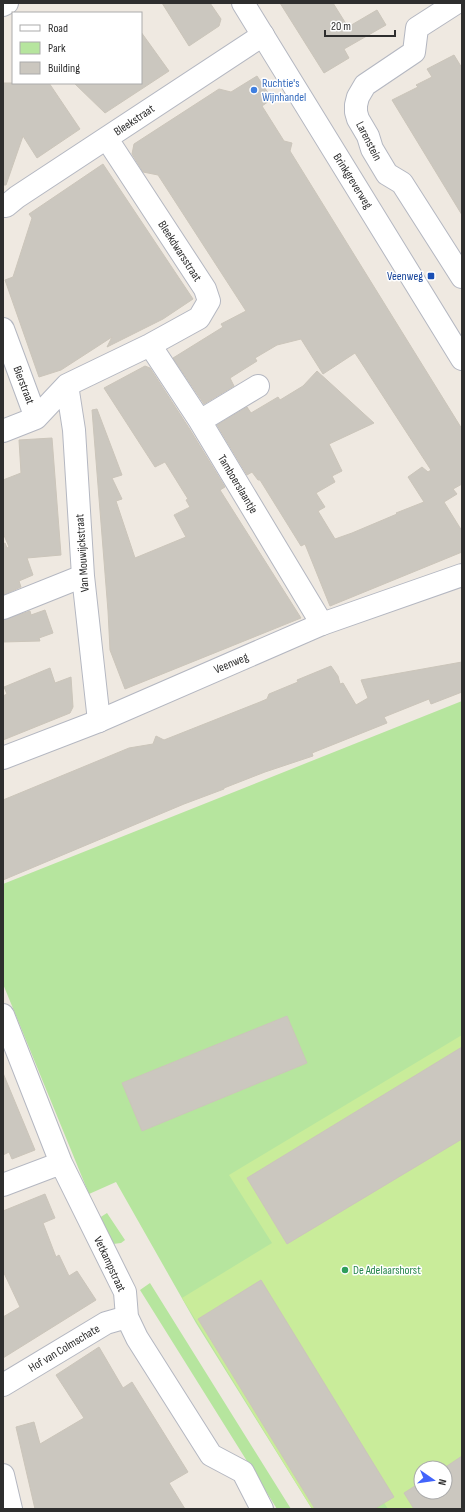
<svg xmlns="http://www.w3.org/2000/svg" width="465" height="1512" font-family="'Sofia Sans Condensed',sans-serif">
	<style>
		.green { fill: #b6e59e; fill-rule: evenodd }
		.pitch { fill: #c9ec9a; fill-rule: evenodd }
		.building { fill: #cbc7bf; stroke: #cbc5ba }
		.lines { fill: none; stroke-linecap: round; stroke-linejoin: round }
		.street-casing { stroke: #b4b7c1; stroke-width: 24 }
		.secondary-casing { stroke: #b4b7c1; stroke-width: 24 }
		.street { stroke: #fff; stroke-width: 22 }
		.secondary { stroke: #fff; stroke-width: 22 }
		.shop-dot { fill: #3f7fe0; stroke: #fff; stroke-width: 1.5 }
		.transit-dot { fill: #1a4fb4; stroke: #fff; stroke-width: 1.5 }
		.leisure-dot { fill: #2e9e5b; stroke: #fff; stroke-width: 1.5 }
		.labels { text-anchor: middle; stroke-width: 3; stroke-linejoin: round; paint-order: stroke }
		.shop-label { font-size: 12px; fill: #366cbe; stroke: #fff; text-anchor: start }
		.street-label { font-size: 12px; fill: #2e2e2e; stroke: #fff }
		.transit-label { font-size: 12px; fill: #164399; stroke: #fff; text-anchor: end }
		.leisure-label { font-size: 12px; fill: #27864d; stroke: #fff; text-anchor: start }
	</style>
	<rect width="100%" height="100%" fill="#efe9e1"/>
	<!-- green -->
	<path class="green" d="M462 701V1509H312L196 1323 116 1182 89 1194 3 984V884ZM421 1468H445V1492H421Z
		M107 1213 125 1240 121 1243 113 1244 96 1220Z
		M150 1283 291 1509H277L140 1290Z"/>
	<!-- pitch -->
	<path class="pitch" d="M462 1035V1509H388L381 1498 353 1509H312L182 1298 272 1243 229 1175ZM421 1468H445V1492H421Z"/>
	<!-- building -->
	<path class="building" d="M162 3H210L221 19 219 26 189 46Z
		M280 3H333L348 27 377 10 386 25 344 49 349 58 324 73Z
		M141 32 169 71 105 113 74 83H141Z
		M454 55 462 68V215L392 100 418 87 416 85 432 77 427 69Z
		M257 76 272 99 262 106 284 141 292 143 290 151 462 429V484L453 489 457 494 444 502 462 531V552L330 606 305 544 301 546 260 480H258L252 472 247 475 217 425 247 407 251 413 278 397 280 400 303 386 317 371 374 423 329 444 342 471 332 476 335 482 316 493 325 507 318 511 335 539 352 533 397 514 396 513 424 502 408 477 422 467 428 472 431 470 355 353 323 374 301 339 277 345 255 358 257 361 230 378 234 386 204 404 173 358 223 327 221 324 246 311 158 175 143 172 132 154 134 144 219 89 231 92Z
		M3 83H49L80 129 37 158 23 136 6 185H3Z
		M103 164 193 299 163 319 107 347 112 337 61 370 39 377 5 280 13 277 32 218 29 214Z
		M145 366 150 368 189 428 225 487 220 490 301 618 125 689 110 650 108 611 92 410 97 409 122 475 112 478 122 499 116 501 135 558 186 537 174 515 190 507 186 500 188 499 165 462 155 467 104 388Z
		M52 438 61 555 27 558 33 575 19 581 21 587 3 595V544L5 543 7 548 9 547 3 533V480L21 473 19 440Z
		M45 610 53 633 39 638 40 641 3 642V620L30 611 31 615Z
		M462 662V692L431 704 429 699 384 717 387 723 312 753 313 756 265 772 224 788V789L184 804 3 880V800L129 748 153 744 156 736 164 740 260 702 267 699 269 694 298 682 297 680 331 666 338 676 340 684 343 683 356 705 368 698 361 680Z
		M50 668 55 683 71 677 73 707 70 713 3 740V696L7 694 4 687Z
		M287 1016 307 1063 142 1131 122 1083Z
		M462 1047V1139L287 1244 247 1178Z
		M3 1073 35 1150 12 1159 9 1152 3 1155Z
		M45 1194 55 1218 43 1223 56 1257 59 1255 69 1276 77 1271 96 1300 3 1358V1317L20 1307 3 1271V1211Z
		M261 1280 394 1497 374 1509H315L198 1319Z
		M99 1347 123 1388 132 1382 188 1472 169 1483 185 1509H35L16 1427 34 1422 40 1444 84 1418 56 1375Z
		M462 1456V1509H414L404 1493 421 1482V1492H445V1468H444Z"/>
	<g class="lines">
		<!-- street casing -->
		<g class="street-casing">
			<path id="street" d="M456 3 417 28 414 52 365 85 358 97 356 105V112L358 119 368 136 372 149 387 174 402 183 462 277
				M3 5 7 3
				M6 206 17 197 263 35
				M3 329 36 418
				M150 345 200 421 322 624
				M67 385 74 430 83 576 99 721
				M200 421 258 386
				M3 431 36 418 67 385 150 345 199 318 209 301 205 289 107 139
				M3 608 83 576
				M3 1015 61 1163 125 1292 127 1317 137 1338 211 1455 243 1472 262 1509
				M3 1185 61 1163
				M3 1385 106 1323 127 1317
				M3 1475 11 1509"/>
		</g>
		<!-- secondary casing -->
		<g class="secondary-casing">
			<path id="secondary" d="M243 3 462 359
				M3 758 99 721 322 624 462 575"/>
		</g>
		<!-- street -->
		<use href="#street" class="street"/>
		<!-- secondary -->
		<use href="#secondary" class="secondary"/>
	</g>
	<!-- markers -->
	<circle class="shop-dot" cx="254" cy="90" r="4"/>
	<rect class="transit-dot" x="427" y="272" width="8" height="8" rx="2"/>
	<circle class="leisure-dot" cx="345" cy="1270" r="4"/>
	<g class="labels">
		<!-- shop labels -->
		<g class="shop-label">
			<text x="262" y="87">Ruchtie's<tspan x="262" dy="14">Wijnhandel</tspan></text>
		</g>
		<!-- street labels -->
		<g class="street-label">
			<text transform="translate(134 120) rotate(-34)" y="4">Bleekstraat</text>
			<text transform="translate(369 141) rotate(63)" y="4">Larenstein</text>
			<text transform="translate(353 181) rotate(58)" y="4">Brinkgreverweg</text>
			<text transform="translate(180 251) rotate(57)" y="4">Bleekdwarsstraat</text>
			<text transform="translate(24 385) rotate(69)" y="4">Bierstraat</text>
			<text transform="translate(238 484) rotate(59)" y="4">Tamboerslaantje</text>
			<text transform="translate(82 553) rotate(-94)" y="4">Van Mouwijckstraat</text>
			<text transform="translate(231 663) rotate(-23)" y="4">Veenweg</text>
			<text transform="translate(110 1264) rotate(65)" y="4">Vetkampstraat</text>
			<text transform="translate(64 1348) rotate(-31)" y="4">Hof van Colmschate</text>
		</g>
		<!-- transit labels -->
		<g class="transit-label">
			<text x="423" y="280">Veenweg</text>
		</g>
		<!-- leisure labels -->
		<g class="leisure-label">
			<text x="353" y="1274">De Adelaarshorst</text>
		</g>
	</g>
	<!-- border -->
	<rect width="465" height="1512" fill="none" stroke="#2e2e2e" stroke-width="8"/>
	<!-- legend -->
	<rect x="12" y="12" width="130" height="72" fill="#ffffff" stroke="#ababab"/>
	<rect x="20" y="25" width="20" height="6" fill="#ffffff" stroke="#ababab"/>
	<text x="48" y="32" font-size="12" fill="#2e2e2e">Road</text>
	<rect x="20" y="42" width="20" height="12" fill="#b6e59e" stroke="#ababab"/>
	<text x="48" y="52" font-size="12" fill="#2e2e2e">Park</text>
	<rect x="20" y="62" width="20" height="12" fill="#cbc7bf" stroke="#ababab"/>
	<text x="48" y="72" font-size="12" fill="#2e2e2e">Building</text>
	<!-- north arrow -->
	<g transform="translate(433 1480) rotate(103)"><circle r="19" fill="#ffffff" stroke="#ababab"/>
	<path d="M0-3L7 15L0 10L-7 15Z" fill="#4264fb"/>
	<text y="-6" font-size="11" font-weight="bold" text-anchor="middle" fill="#2e2e2e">N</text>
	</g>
	<!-- scale -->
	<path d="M325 30v6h70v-6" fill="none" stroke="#2e2e2e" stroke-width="2"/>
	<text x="331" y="30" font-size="12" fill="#2e2e2e" stroke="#ffffff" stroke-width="3" paint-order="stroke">20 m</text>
</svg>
